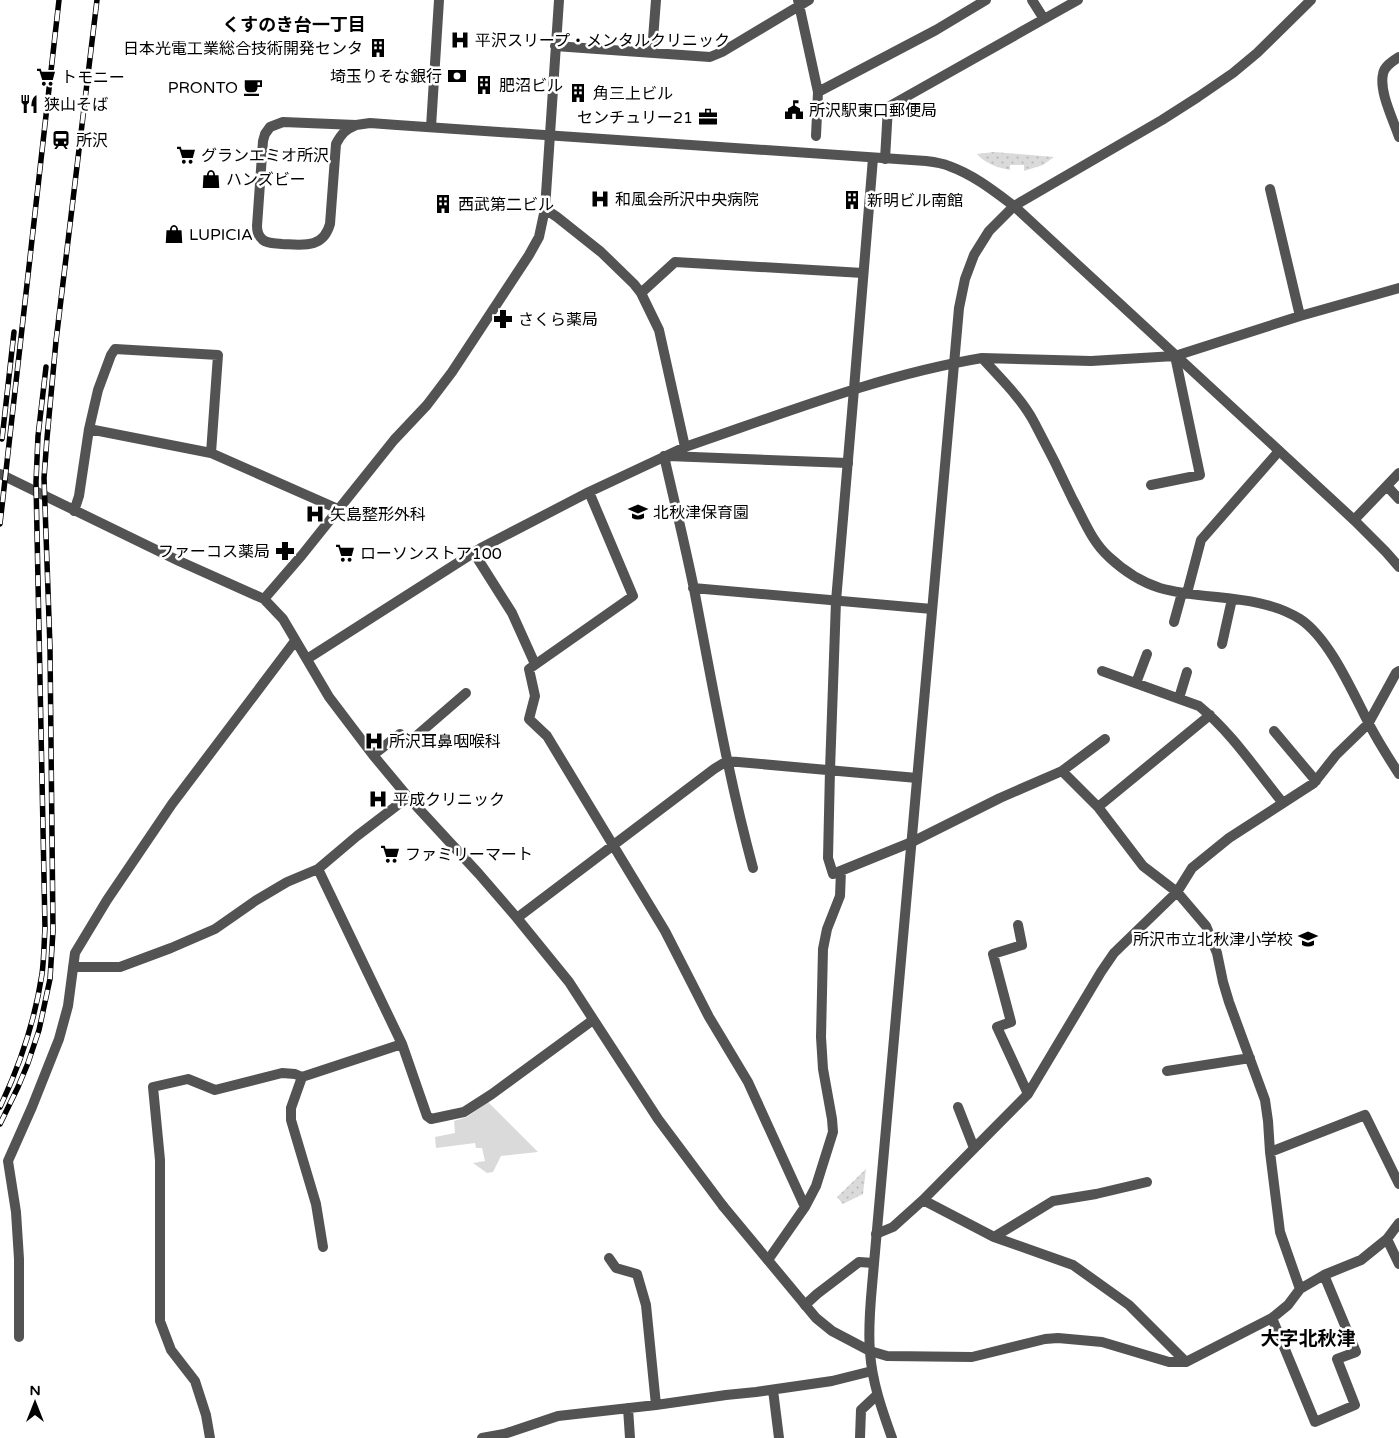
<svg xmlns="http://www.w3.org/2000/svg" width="1399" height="1438" font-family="'Varela Round','Noto Sans JP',sans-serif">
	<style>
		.grass { fill: url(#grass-dots) }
		.garden { fill: #dadada }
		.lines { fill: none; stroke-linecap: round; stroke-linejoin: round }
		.minor { stroke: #535353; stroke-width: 10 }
		.tertiary { stroke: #535353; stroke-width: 10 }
		.rail-casing { stroke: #000; stroke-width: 5.5 }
		.rail { stroke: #fff; stroke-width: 4; stroke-dasharray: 11; stroke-linecap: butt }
		.labels { text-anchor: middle; stroke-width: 5; stroke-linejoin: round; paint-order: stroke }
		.poi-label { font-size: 16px; fill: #000; stroke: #fff; text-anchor: start }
		.neighbourhood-label { font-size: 18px; font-weight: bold; fill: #000; stroke: #fff }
		.quarter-label { font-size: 19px; font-weight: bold; fill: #000; stroke: #fff }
	</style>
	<defs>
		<pattern id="grass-dots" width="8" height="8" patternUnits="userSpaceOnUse" patternTransform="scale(1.25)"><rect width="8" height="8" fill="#dadada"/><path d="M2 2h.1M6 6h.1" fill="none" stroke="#b9b9b9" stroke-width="1.8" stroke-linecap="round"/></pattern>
	</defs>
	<rect width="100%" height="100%" fill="#fff"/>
	<!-- grass -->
	<path class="grass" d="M994 152 1054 157 1043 165 1024 171V165H1010V170C999 168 984 163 977 154Z
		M866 1169 863 1194 843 1204 837 1197Z"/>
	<!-- garden -->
	<path class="garden" d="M488 1102 538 1152 501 1156 493 1172 487 1173 473 1163 485 1161 482 1148H476L475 1143 436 1148 435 1137 455 1133 454 1121 467 1117Z"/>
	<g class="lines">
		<!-- minor -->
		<path class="minor" d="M798 0 818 92 816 136
			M1032 0 1044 19 1078 0
			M555 46 710 57 722 52 809 0
			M652 52 656 0
			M1399 57C1393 61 1384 66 1383 74 1379 92 1393 119 1399 137
			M818 92 936 30 986 0
			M431 127 439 0
			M885 159 888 107 1044 19
			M1270 189 1300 316
			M545 209 557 217 601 252 634 284 641 293 659 330 685 447
			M641 293 675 262 863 273
			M982 358 1091 361 1175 356 1300 316 1399 288
			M854 389 873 158
			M89 429 211 453 338 509
			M664 456C674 500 685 545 694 589 712 683 728 776 753 868
			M668 456 848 463
			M0 474 179 561 264 599 302 555 394 440 427 405 452 372 529 255 539 237 545 209 559 0
			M1151 485 1200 475 1175 356
			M1387 486 1399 499
			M589 492 633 596 529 669 535 696 529 719 547 736 665 931 709 1017 748 1082 805 1207 768 1260
			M74 511 79 496 89 429 98 390 111 355 115 349 218 355 211 453
			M1354 520 1399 473
			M474 553 512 613 535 664
			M693 588 932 609
			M1187 593 1201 540 1279 451
			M264 599 283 619 329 697 373 755 408 797 479 874 517 918 569 982 658 1119 723 1206
			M1174 622 1182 593
			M1222 644 1232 599
			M307 659 481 548 589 492 685 447C782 414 880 375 982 358 1000 378 1022 399 1034 422 1048 448 1061 474 1073 500 1084 520 1092 542 1109 557 1124 571 1141 582 1160 588 1205 601 1259 593 1300 619 1329 638 1352 691 1368 722 1377 740 1388 757 1399 774
			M1102 671 1199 706C1232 733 1256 770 1283 803
			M1136 683 1147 654
			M1179 698 1187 672
			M1274 731 1316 781
			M373 755 400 734 407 744 466 693
			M830 770 828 858 833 874 912 842 1000 798 1062 771 1098 807 1143 866 1177 892 1206 926 1217 953 1223 982 1229 1002 1265 1100 1268 1121 1270 1152 1280 1232 1300 1289 1288 1305 1272 1318 1186 1362H1169L1102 1342 1058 1338 1045 1339 972 1357 887 1356 870 1351
			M1062 771 1105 739
			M1098 807 1210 715
			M318 869 402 1044 427 1116 431 1119 464 1112 492 1094 593 1020
			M517 918 714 769 727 761 917 778
			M1018 925 1022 945 993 954 1011 1022 997 1027 1028 1094
			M73 967H120L171 948 215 929 255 901 287 882 318 869 357 836 408 797
			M1167 1071 1250 1058
			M302 1077 291 1108V1120L316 1204 323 1247
			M958 1107 974 1148
			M1270 1152 1365 1115 1399 1184
			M923 1200 994 1237 1073 1265 1129 1305 1186 1362
			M805 1207 816 1186 833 1132 832 1119 823 1069 821 1037 823 949 827 929 840 896 841 871
			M876 1234 893 1227 923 1200 1028 1094 1101 972 1114 953 1177 892 1192 868 1229 838 1314 783 1336 755 1368 724 1396 673 1399 671
			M994 1237 1053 1201 1096 1194 1147 1182
			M1387 1239 1399 1264
			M609 1258 616 1268 637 1274 646 1305 656 1405
			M1300 1289 1324 1275 1361 1260 1387 1239 1399 1223
			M805 1305 817 1294 859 1262 874 1263
			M1272 1318 1315 1422 1355 1405 1337 1359 1356 1352 1324 1275
			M19 1337V1259L16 1212 8 1161 32 1107 59 1039 68 1006 75 953 107 900 172 804 295 641
			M773 1390 779 1438
			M628 1408 630 1438
			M210 1438 206 1415 195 1381 171 1350 160 1321V1160L153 1087 188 1079 215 1090 282 1073 295 1074 302 1077 402 1044
			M482 1438 504 1434 558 1416 656 1405 726 1395 756 1392 832 1381 872 1371
			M860 1438 861 1410 877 1395"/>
		<!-- tertiary -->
		<path class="tertiary" d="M356 125C346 129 341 134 336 144L330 224C323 249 303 245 282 244 275 243 268 244 263 240 258 236 257 232 257 226L263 141 265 134 270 127 283 122 356 125 370 123 397 125 926 161C934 162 942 163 949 166 974 175 994 191 1014 206L1354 520 1386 552 1399 567
			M830 770 836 601 854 389
			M723 1206 816 1318 832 1331 870 1351
			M892 1438C882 1410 872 1382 870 1352 868 1330 870 1308 872 1286L959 308 965 279 974 255 989 231 1014 206 1162 120 1198 97 1233 73 1257 53 1311 0"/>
		<!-- rail casing -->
		<g class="rail-casing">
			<path id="rail" d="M2 439 14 332
				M0 524 59 0
				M0 1107C20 1065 35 1020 42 974 44 959 44 943 45 928L36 482 38 436 46 367
				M0 1124 18 1087 28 1063 39 1030 50 979 53 931 50 647 44 478 47 438 56 341 97 0"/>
		</g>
		<!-- rail -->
		<use href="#rail" class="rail"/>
	</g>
	<!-- icons -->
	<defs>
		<g id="hospital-bare" transform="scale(1.5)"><path d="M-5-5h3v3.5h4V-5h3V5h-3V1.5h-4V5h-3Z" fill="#000" stroke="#fff" stroke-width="2.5" paint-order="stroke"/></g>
		<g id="building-bare" transform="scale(1.5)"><path d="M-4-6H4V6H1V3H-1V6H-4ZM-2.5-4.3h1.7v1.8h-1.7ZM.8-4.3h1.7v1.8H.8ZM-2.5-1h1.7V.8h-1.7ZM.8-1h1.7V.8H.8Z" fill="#000" stroke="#fff" stroke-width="2.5" paint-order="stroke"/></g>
		<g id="bank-bare" transform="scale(1.5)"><path d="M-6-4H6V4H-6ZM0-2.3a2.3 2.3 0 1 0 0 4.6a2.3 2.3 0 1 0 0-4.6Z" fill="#000" stroke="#fff" stroke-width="2.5" paint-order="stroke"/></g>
		<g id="supermarket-bare" transform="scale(1.5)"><path d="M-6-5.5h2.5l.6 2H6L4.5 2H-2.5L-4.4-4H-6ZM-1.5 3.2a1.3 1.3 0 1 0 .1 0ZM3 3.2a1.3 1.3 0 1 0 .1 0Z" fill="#000" stroke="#fff" stroke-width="2.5" paint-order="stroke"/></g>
		<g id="cafe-bare" transform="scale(1.5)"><path d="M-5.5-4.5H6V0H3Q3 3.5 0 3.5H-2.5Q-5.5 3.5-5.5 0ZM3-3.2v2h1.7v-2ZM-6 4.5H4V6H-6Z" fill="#000" stroke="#fff" stroke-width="2.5" paint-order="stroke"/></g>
		<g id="restaurant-bare" transform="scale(1.5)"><path d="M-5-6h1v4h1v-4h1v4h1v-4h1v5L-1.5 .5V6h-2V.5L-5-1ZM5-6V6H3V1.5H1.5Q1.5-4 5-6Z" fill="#000" stroke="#fff" stroke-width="2.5" paint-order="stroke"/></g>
		<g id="civic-bare" transform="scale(1.5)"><path d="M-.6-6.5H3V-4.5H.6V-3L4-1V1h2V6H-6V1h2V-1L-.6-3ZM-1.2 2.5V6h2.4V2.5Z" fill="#000" stroke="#fff" stroke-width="2.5" paint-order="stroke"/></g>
		<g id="office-bare" transform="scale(1.5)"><path d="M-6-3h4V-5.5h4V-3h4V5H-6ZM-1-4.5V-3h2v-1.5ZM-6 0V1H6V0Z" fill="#000" stroke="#fff" stroke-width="2.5" paint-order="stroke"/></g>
		<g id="station-bare" transform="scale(1.5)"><path d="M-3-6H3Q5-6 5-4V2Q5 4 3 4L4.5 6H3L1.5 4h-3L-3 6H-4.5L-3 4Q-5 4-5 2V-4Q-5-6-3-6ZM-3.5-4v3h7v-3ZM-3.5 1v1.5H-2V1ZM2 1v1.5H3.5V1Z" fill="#000" stroke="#fff" stroke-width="2.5" paint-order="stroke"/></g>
		<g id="shop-bare" transform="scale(1.5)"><path d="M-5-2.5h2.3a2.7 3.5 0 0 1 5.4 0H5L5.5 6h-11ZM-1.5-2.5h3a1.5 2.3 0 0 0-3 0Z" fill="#000" stroke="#fff" stroke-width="2.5" paint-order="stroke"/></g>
		<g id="pharmacy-bare" transform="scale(1.5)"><path d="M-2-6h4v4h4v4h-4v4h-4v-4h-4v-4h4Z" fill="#000" stroke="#fff" stroke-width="2.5" paint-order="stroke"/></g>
		<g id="school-bare" transform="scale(1.5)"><path d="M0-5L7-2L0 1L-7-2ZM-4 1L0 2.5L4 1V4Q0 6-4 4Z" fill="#000" stroke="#fff" stroke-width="2.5" paint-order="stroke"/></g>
	</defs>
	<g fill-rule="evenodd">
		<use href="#hospital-bare" x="460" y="40"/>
		<use href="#building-bare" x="378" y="48"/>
		<use href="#bank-bare" x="457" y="76"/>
		<use href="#supermarket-bare" x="46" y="77"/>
		<use href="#building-bare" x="484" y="85"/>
		<use href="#cafe-bare" x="253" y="87"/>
		<use href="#building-bare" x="578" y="93"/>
		<use href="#restaurant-bare" x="29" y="104"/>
		<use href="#civic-bare" x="794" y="110"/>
		<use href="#office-bare" x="708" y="117"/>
		<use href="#station-bare" x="61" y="140"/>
		<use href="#supermarket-bare" x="186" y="155"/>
		<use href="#shop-bare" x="211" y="179"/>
		<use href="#hospital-bare" x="600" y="199"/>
		<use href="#building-bare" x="852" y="200"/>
		<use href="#building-bare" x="443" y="204"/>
		<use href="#shop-bare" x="174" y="234"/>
		<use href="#pharmacy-bare" x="503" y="319"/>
		<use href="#school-bare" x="638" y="512"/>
		<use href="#hospital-bare" x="315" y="514"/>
		<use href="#pharmacy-bare" x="285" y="551"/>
		<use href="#supermarket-bare" x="345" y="553"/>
		<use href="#hospital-bare" x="374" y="741"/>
		<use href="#hospital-bare" x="378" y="799"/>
		<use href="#supermarket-bare" x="390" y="854"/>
		<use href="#school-bare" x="1308" y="939"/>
	</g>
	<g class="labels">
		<!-- poi labels -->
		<g class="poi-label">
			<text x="475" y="46">平沢スリープ・メンタルクリニック</text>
			<text x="363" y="54" text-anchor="end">日本光電工業総合技術開発センタ</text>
			<text x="442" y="82" text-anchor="end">埼玉りそな銀行</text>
			<text x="61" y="83">トモニー</text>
			<text x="499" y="91">肥沼ビル</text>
			<text x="238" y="93" text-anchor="end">PRONTO</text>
			<text x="593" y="99">角三上ビル</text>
			<text x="44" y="110">狭山そば</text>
			<text x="809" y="116">所沢駅東口郵便局</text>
			<text x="693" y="123" text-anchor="end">センチュリー21</text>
			<text x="76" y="146">所沢</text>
			<text x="201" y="161">グランエミオ所沢</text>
			<text x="226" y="185">ハンズビー</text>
			<text x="615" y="205">和風会所沢中央病院</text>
			<text x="867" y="206">新明ビル南館</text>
			<text x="458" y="210">西武第二ビル</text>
			<text x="189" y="240">LUPICIA</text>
			<text x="518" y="325">さくら薬局</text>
			<text x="653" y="518">北秋津保育園</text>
			<text x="330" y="520">矢島整形外科</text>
			<text x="270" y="557" text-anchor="end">ファーコス薬局</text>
			<text x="360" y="559">ローソンストア100</text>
			<text x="389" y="747">所沢耳鼻咽喉科</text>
			<text x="393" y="805">平成クリニック</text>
			<text x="405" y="860">ファミリーマート</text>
			<text x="1293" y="945" text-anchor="end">所沢市立北秋津小学校</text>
		</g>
		<!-- neighbourhood labels -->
		<g class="neighbourhood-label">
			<text x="294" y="31">くすのき台一丁目</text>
		</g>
		<!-- quarter labels -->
		<g class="quarter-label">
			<text x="1308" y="1345">大字北秋津</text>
		</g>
	</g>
	<!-- north arrow -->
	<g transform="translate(35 1403)" stroke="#ffffff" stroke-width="4" paint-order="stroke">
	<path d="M0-4L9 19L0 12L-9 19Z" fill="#000000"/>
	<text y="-8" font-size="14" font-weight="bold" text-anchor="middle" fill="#000000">N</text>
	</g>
</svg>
